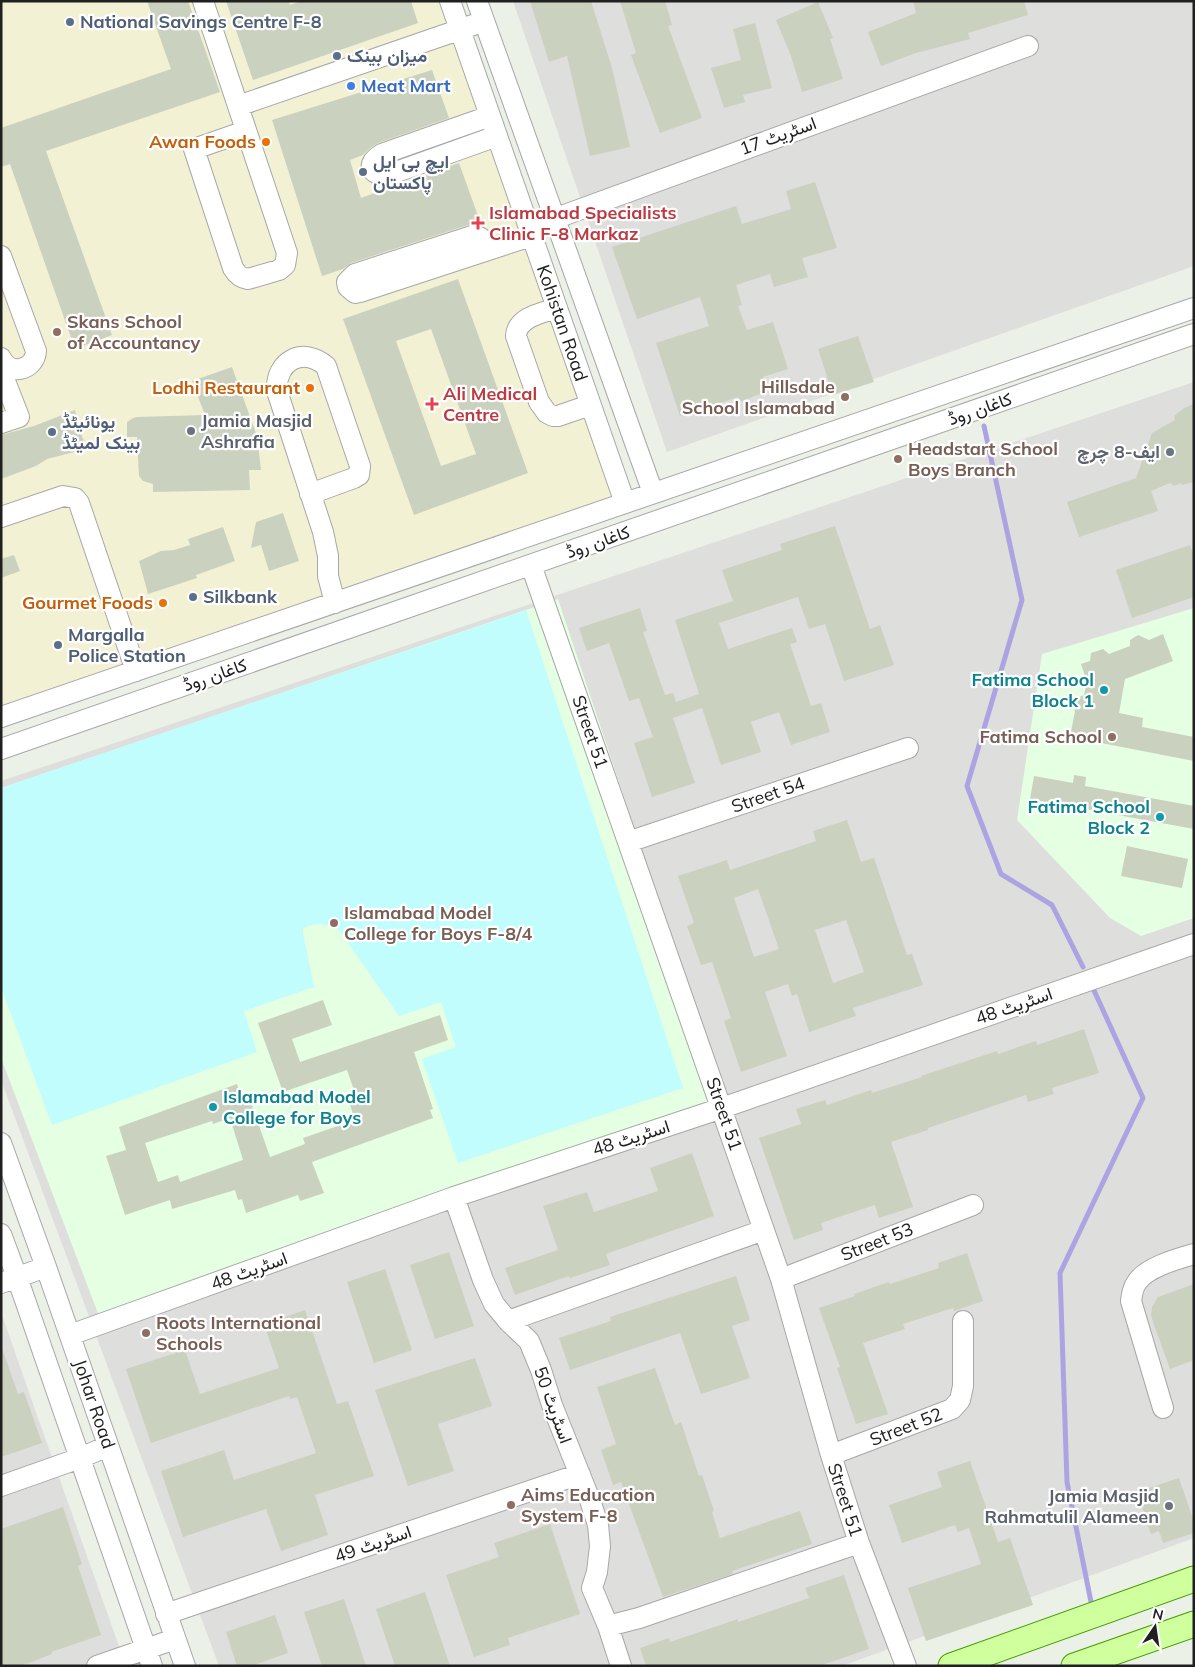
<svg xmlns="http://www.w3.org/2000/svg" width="1195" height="1667" font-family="Mulish,Vazirmatn,sans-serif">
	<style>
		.residential { fill: #dededd }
		.commercial { fill: #f3f1d4 }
		.education { fill: #e4ffe1 }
		.park { fill: #c1fdfd }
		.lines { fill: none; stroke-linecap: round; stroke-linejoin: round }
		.stream { stroke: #aca4e2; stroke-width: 5 }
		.building { fill: #cbd1bf; fill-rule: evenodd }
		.minor-casing { stroke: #a7a7a7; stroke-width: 22 }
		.major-casing { stroke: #429c00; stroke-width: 27 }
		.minor { stroke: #fff; stroke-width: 20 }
		.major { stroke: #d0ff9d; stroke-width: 25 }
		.service-dot { fill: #5c6f8a; stroke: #fff; stroke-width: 2 }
		.shop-dot { fill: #3f7fe0; stroke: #fff; stroke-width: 2 }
		.food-dot { fill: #e8710a; stroke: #fff; stroke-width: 2 }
		.health-dot { fill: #e0444e; stroke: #fff; stroke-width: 2 }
		.education-dot { fill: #8d6e63; stroke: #fff; stroke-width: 2 }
		.worship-dot { fill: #6b7280; stroke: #fff; stroke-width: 2 }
		.culture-dot { fill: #0f9aa8; stroke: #fff; stroke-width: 2 }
		.labels { text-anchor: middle; stroke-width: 4.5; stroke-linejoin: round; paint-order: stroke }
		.service-label { font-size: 18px; font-weight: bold; fill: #4e5e75; stroke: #fff; text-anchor: start }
		.shop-label { font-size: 18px; font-weight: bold; fill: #366cbe; stroke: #fff; text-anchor: start }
		.street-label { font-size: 18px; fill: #202020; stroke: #fff }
		.food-label { font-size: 18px; font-weight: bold; fill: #c56008; stroke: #fff; text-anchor: end }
		.health-label { font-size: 18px; font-weight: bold; fill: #be3a42; stroke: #fff; text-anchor: start }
		.education-label { font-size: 18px; font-weight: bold; fill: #785e54; stroke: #fff; text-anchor: start }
		.worship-label { font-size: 18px; font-weight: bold; fill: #5b616d; stroke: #fff; text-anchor: end }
		.culture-label { font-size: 18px; font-weight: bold; fill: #0d838f; stroke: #fff; text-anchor: end }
	</style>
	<rect width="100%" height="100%" fill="#ebf1e6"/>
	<!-- residential -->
	<path class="residential" d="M513 1H1194V266L667 452Z
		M1194 382V1538L842 1666H219L1 1080V781Z
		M1 1312 32 1401 126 1666H1Z"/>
	<!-- commercial -->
	<path class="commercial" d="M1 1H450L625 503 1 717Z"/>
	<!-- education -->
	<path class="education" d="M558 599 726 1103 99 1316 1 1058V788Z
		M1194 608V918L1141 936 1110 918 1017 820 1042 654Z"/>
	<!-- park -->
	<path class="park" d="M526 610 683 1088 458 1163 422 1059 456 1047 441 1002 399 1016 339 930C332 923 310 922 303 929V933L314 987 244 1011 257 1052 52 1125 1 987V788Z"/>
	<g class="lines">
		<!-- stream -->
		<path class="stream" d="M984 426 1022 600 967 786 1001 874 1052 905 1083 967
			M1091 1602 1067 1482 1060 1273 1143 1098 1092 986"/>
	</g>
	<!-- building -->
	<path class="building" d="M147 1H188L220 92 46 151 112 335 75 349 10 164 1 167V128L171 69Z
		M226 1H289L290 5 301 1H411L418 23 253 80Z
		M530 1H591L612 68 630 147 590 156 567 56 549 62Z
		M620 1H665L672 25 668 26 702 118 660 133 631 55 636 53Z
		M913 1H1024L1028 15 968 33 970 39 916 53 881 66 868 32 916 13Z
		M818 2 833 38 830 39 843 79 802 92 791 56 776 20Z
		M755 23 772 88 743 95 745 102 724 108 711 68 741 60 733 29Z
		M432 70 449 118 378 143 370 148 363 155 350 160 361 198 459 163 481 224 468 225 351 263 343 269 322 276 272 120Z
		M815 182 837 248 802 258 808 277 774 287 770 274 736 285 742 305 738 306 747 330 773 322 788 369 763 377 768 391 739 402 738 397 680 416 656 343 709 326 700 297 637 319 612 247 736 206 742 224 791 209 786 191Z
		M458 279 528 473 414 515 343 319ZM431 329 476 454 441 466 396 341Z
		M858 336 874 382 833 395 818 349Z
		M232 367 257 436 261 470H249L250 490 153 492V484L143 481 139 476 137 437H127V422L133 418 136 417 205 415 192 381Z
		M1194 404V482L1182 485 1181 483 1174 486 1170 483 1151 491 1158 511 1079 537 1067 502 1136 478 1152 433 1175 420 1174 416 1184 408Z
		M75 410 80 431 83 439 90 448 47 459 36 466 1 479V435L34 426Z
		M283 513 299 561 269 571 261 545 251 548 256 522Z
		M835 526 870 629 880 625 894 665 844 681 825 624 809 629 798 597 719 623 728 649 792 628 797 642 790 644 811 706 821 703 830 732 791 745 779 712 751 722 761 752 721 765 702 708 673 718 695 783 652 797 634 743 653 737 639 698 629 701 609 643 587 651 579 628 640 608 647 631 643 632 665 695 673 693 676 702 699 694 675 620 733 601 722 570 782 550 780 544Z
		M223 527 235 561 196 575 197 578 148 594 139 561 161 551 174 550 190 545 188 539Z
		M1190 545 1194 556V597L1132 618 1116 570Z
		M14 555 20 571 1 578V559Z
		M1163 634 1173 661 1125 679 1119 713 1143 718 1142 727 1194 737V761L1070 737 1075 711 1073 706 1075 699 1084 695 1087 682 1081 664 1090 661 1091 653 1103 649 1109 654 1130 646V640L1138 635 1149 640Z
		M1074 775 1086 777 1085 786 1194 806V829L1030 799 1034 776 1073 783Z
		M847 820 861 862 874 858 907 955 912 954 923 985 853 1008 856 1016 809 1032 797 994 792 996 788 984 765 992 787 1056 741 1072 724 1021 731 1018 712 962 701 965 687 926 694 923 678 876 727 860 730 870 816 841 813 831ZM758 889 779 949 754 957 734 898ZM846 920 864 972 833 983 815 930Z
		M1127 846 1188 859 1182 888 1121 876Z
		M323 1000 332 1025 292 1039 300 1062 440 1015 448 1040 414 1052 433 1109 430 1110 433 1118 312 1162 324 1193 300 1201 298 1195 246 1213 242 1199 238 1200 235 1190 172 1209 170 1200 125 1215 106 1156 126 1150 119 1127 237 1084 242 1099 249 1097 270 1157 305 1144 303 1138 355 1120 350 1105 358 1102 347 1070 283 1092 258 1023ZM230 1118 243 1160 180 1182 178 1175 158 1182 145 1143 212 1121 213 1124Z
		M1084 1029 1099 1073 1052 1088 1054 1094 1028 1102 1026 1095 928 1128V1130L891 1142 913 1207 879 1218 875 1205 821 1223 823 1230 794 1240 759 1138 801 1124 796 1109 825 1100 827 1105 871 1090 872 1093 922 1077 921 1076 997 1051 998 1054 1036 1041 1037 1045Z
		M692 1153 714 1216 606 1254 610 1265 570 1278 569 1276 515 1295 505 1268 558 1250 543 1206 587 1192 594 1212 658 1191 650 1168Z
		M449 1252 474 1326 435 1339 410 1265Z
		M967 1253 983 1301 954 1311 953 1308 903 1324 905 1329 863 1343 888 1414 856 1424 837 1368 840 1367 819 1308 855 1296 854 1294 889 1282 890 1284 939 1268 938 1263Z
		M385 1269 412 1350 374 1363 347 1282Z
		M736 1276 750 1320 732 1326 750 1378 701 1394 680 1333 570 1370 559 1338 611 1321 610 1317Z
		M1194 1284V1360L1170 1369 1155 1328 1151 1315 1152 1307 1158 1297Z
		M305 1310 337 1404 348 1401 374 1476 315 1495 328 1535 281 1551 266 1509 183 1537 161 1471 224 1450 234 1480 316 1453 297 1397 290 1399 289 1396 151 1443 126 1369 185 1350 200 1394 279 1368 264 1324Z
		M1 1351H3L18 1394 24 1392 42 1443 1 1457Z
		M475 1358 492 1406 438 1424 454 1471 408 1486 375 1390Z
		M655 1368 675 1425 681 1422 699 1476 702 1475 714 1511 712 1512 720 1538 800 1511 812 1544 732 1571 733 1574 663 1597 621 1482 613 1485 601 1450 616 1444 597 1387Z
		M970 1461 998 1542 1010 1538 1033 1605 926 1641 908 1588 981 1564 969 1528 958 1532 955 1525 902 1543 889 1505 942 1487 937 1472Z
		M1179 1478 1194 1522V1533L1163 1543 1159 1531 1151 1534 1137 1492Z
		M63 1507 82 1564 78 1566 101 1635 51 1652 52 1654 21 1666H1V1529Z
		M550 1524 580 1614 508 1638 510 1645 474 1657 446 1575 499 1557 494 1543Z
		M844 1575 869 1649 819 1666H646L640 1648 669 1638 670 1642 738 1619V1622L809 1598 805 1588Z
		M425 1592 450 1666H395L376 1609Z
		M344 1599 366 1666H322L304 1612Z
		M275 1615 288 1653 251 1666H237L226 1632Z"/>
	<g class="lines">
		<!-- minor casing -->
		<g class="minor-casing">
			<path id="minor" d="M203 1 287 253 285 265 279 270 248 279C241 278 237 275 233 268L194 149 246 131
				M450 1 625 503
				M477 1 653 493
				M238 106 473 25
				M490 116 382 154C366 163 369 176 388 175L497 136
				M529 228 1028 46
				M488 249C485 241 481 235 472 236L355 274 347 282 348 287 355 293 360 292 531 236
				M1 256 36 351C35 370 9 377 1 358
				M557 308C542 313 517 317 516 336L539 402 547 413 553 416H558L590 405
				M1 423 19 417 3 376
				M310 494 354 478 359 475 360 466 326 366C303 346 275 361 277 391L323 532 328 556V576L335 603
				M1 517 63 496 75 498 79 503 136 671
				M531 565 781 1279 831 1455 859 1543 906 1666
				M1 717 1194 308
				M1 749 1194 334
				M628 842 908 748
				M1 1143 46 1267 185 1666
				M454 1197 483 1280 494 1304 508 1321 529 1341 541 1370 552 1405 590 1500 598 1525 600 1546 597 1572 592 1588 608 1626 621 1666
				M1 1234 17 1277 152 1666
				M781 1279 973 1205
				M1 1283 46 1267
				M508 1321 764 1230
				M70 1335 454 1197 722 1108 1194 944
				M1163 1408 1131 1301C1132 1294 1133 1287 1137 1282 1147 1267 1177 1259 1194 1254
				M831 1455 952 1409 960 1400 963 1386V1321
				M1 1486 80 1458 108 1446
				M166 1614 580 1474
				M608 1626 639 1618 859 1543
				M97 1666 175 1639"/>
		</g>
		<!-- major casing -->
		<g class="major-casing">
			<path id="major" d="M951 1666 1194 1579
				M1074 1666 1194 1624"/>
		</g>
		<!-- minor -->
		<use href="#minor" class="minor"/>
		<!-- major -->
		<use href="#major" class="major"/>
	</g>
	<!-- markers -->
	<g class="service-dot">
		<circle cx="70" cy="22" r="5"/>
		<circle cx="337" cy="56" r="5"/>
		<circle cx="363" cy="172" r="5"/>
		<circle cx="52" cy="432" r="5"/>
		<circle cx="193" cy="597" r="5"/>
		<circle cx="58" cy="645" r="5"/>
	</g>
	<circle class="shop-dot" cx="351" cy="86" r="5"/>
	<g class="food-dot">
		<circle cx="266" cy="142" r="5"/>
		<circle cx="310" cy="388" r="5"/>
		<circle cx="163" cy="603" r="5"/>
	</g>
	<g class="health-dot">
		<path d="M475.5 215.5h5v5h5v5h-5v5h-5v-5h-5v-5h5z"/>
		<path d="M429.5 396.5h5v5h5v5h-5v5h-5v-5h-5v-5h5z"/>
	</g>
	<g class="education-dot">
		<circle cx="57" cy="332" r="5"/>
		<circle cx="845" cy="397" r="5"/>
		<circle cx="898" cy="459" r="5"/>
		<circle cx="1112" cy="737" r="5"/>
		<circle cx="334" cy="923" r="5"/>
		<circle cx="146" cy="1333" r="5"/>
		<circle cx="511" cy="1505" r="5"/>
	</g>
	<g class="worship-dot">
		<circle cx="191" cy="431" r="5"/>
		<circle cx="1170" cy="452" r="5"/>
		<circle cx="1169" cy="1506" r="5"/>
	</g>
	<g class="culture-dot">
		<circle cx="1104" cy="690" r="5"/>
		<circle cx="1160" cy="817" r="5"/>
		<circle cx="213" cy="1107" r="5"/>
	</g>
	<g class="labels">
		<!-- service labels -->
		<g class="service-label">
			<text x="80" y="28">National Savings Centre F-8</text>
			<text x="347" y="62">میزان بینک</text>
			<text x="373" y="168">ایچ بی ایل<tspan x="373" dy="21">پاکستان</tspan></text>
			<text x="62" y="428">یونائیٹڈ<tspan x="62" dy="21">بینک لمیٹڈ</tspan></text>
			<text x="203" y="603">Silkbank</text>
			<text x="68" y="641">Margalla<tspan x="68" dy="21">Police Station</tspan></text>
		</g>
		<!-- shop labels -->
		<g class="shop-label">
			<text x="361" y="92">Meat Mart</text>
		</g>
		<!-- street labels -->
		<g class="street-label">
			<text transform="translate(778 136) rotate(-20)" y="6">اسٹریٹ 17</text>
			<text transform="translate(562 323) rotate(71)" y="6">Kohistan Road</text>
			<text transform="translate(980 409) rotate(-19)" y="6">کاغان روڈ</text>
			<text transform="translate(598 542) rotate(-19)" y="6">کاغان روڈ</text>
			<text transform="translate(215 675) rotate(-19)" y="6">کاغان روڈ</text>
			<text transform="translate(590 732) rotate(71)" y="6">Street 51</text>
			<text transform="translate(768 795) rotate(-19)" y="6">Street 54</text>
			<text transform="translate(1014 1006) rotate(-19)" y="6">اسٹریٹ 48</text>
			<text transform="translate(724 1114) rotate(71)" y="6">Street 51</text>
			<text transform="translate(631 1138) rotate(-18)" y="6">اسٹریٹ 48</text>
			<text transform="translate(877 1242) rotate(-21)" y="6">Street 53</text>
			<text transform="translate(249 1271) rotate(-20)" y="6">اسٹریٹ 48</text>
			<text transform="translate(94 1404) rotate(71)" y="6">Johar Road</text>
			<text transform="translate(553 1405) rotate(70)" y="6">اسٹریٹ 50</text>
			<text transform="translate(906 1427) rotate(-21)" y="6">Street 52</text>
			<text transform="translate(845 1500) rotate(72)" y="6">Street 51</text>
			<text transform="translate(373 1544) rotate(-19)" y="6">اسٹریٹ 49</text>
		</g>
		<!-- food labels -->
		<g class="food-label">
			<text x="256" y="148">Awan Foods</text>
			<text x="300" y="394">Lodhi Restaurant</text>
			<text x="153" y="609">Gourmet Foods</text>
		</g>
		<!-- health labels -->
		<g class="health-label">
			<text x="489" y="219">Islamabad Specialists<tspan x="489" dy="21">Clinic F-8 Markaz</tspan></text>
			<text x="443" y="400">Ali Medical<tspan x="443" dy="21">Centre</tspan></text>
		</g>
		<!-- education labels -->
		<g class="education-label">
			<text x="67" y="328">Skans School<tspan x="67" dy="21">of Accountancy</tspan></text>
			<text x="835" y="393" text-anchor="end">Hillsdale<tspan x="835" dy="21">School Islamabad</tspan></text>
			<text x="908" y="455">Headstart School<tspan x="908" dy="21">Boys Branch</tspan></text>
			<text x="1102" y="743" text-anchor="end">Fatima School</text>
			<text x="344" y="919">Islamabad Model<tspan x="344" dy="21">College for Boys F-8/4</tspan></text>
			<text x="156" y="1329">Roots International<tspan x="156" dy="21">Schools</tspan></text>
			<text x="521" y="1501">Aims Education<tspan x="521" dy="21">System F-8</tspan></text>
		</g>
		<!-- worship labels -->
		<g class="worship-label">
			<text x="201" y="427" text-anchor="start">Jamia Masjid<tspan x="201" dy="21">Ashrafia</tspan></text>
			<text x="1160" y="458">ایف-8 چرچ</text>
			<text x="1159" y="1502">Jamia Masjid<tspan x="1159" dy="21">Rahmatulil Alameen</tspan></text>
		</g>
		<!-- culture labels -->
		<g class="culture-label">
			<text x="1094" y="686">Fatima School<tspan x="1094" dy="21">Block 1</tspan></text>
			<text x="1150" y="813">Fatima School<tspan x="1150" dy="21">Block 2</tspan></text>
			<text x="223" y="1103" text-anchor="start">Islamabad Model<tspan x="223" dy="21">College for Boys</tspan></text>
		</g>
	</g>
	<!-- border -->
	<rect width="1195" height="1667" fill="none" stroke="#202020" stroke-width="5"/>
	<!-- north arrow -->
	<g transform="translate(1155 1627) rotate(13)" stroke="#ffffff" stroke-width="4" paint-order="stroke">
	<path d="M0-4L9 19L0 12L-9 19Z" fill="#202020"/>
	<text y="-8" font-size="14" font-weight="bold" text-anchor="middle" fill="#202020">N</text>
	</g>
</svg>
